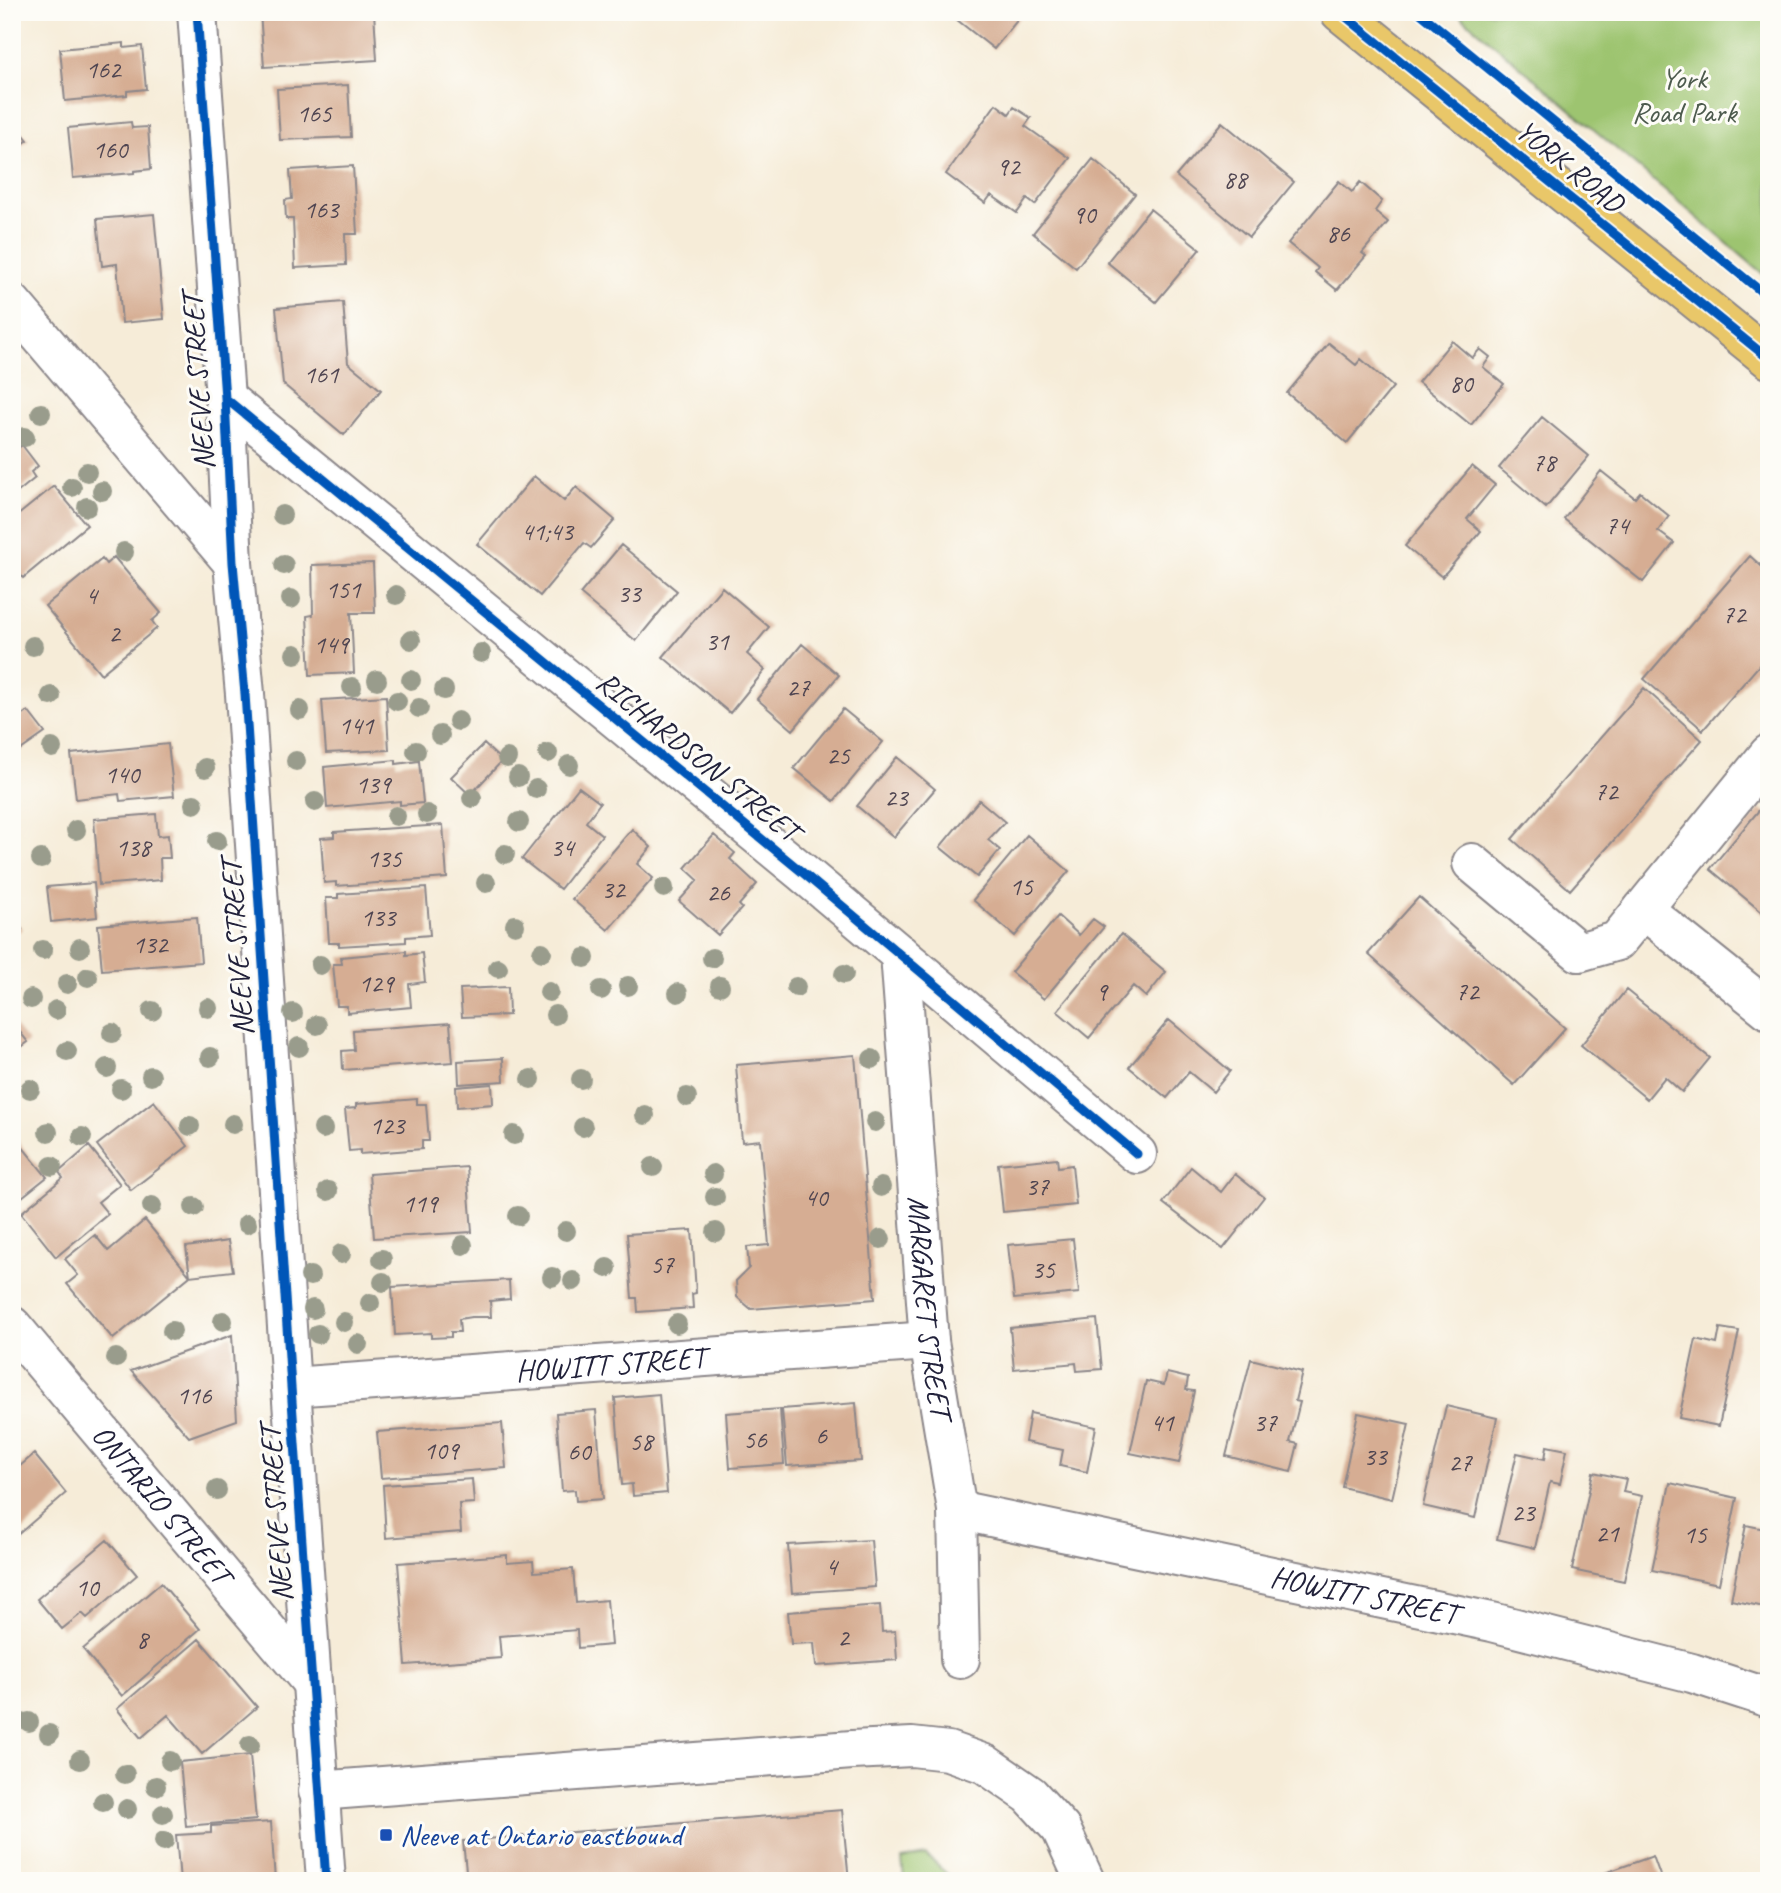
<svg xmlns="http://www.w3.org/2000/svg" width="1781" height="1893" font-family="Caveat,sans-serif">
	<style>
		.green { fill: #9dc470; stroke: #607356; stroke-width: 2 }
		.building { fill: #d6ad93 }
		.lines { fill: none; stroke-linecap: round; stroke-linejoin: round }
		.minor-casing { stroke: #8c878a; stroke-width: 42 }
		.major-casing { stroke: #8c878a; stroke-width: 42 }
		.minor { stroke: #fff; stroke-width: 38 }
		.major { stroke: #e9c769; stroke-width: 38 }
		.cycleway-casing { stroke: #fdfcf7; stroke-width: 13 }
		.cycleway { stroke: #0057b8; stroke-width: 9 }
		.tree { fill: #999c8c }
		.transit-dot { fill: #1a4fb4; stroke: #fdfcf7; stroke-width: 2.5 }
		.labels { text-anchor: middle; stroke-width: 6; stroke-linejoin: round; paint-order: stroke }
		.number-label { font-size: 26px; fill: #4f4551 }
		.park-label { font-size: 30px; fill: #4d5b4e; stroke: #fdfcf7 }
		.street-label { font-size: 30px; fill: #22223b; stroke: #fdfcf7 }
		.transit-label { font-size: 30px; fill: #164399; stroke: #fdfcf7; text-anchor: start }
	</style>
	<rect width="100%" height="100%" fill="#fdfcf7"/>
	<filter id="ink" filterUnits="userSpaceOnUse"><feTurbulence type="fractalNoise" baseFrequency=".0143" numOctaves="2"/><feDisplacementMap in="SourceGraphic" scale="14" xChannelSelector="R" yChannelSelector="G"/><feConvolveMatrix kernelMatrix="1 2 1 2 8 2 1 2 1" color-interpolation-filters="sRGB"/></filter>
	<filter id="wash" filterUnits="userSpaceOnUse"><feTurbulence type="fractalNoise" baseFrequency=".00686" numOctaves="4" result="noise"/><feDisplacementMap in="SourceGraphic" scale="28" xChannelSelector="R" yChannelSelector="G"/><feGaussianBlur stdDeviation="1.57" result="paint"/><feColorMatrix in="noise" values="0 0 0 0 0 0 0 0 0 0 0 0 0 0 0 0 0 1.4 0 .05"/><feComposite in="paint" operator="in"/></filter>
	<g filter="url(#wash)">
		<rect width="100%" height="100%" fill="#f6ecd8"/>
		<!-- green -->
		<path class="green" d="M1456 12H1769V279Z
			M926 1855 955 1881H904L902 1859Z"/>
		<g id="blocks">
			<!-- building -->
			<path class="building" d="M260 12H374L377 60 264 67Z
				M947 12H1024L994 49Z
				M124 43V48L142 46 146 89 127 91V95L65 101 60 49Z
				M348 85 351 137 280 140 277 89Z
				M996 104 1009 114 1014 107 1031 118 1025 126 1070 158 1035 205 1027 199 1017 213 991 195 985 203 946 174Z
				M12 120 28 140 12 152 21 162 12 170Z
				M131 122 132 128 148 127 151 169 134 171V173L73 178 68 128Z
				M1222 122 1294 182 1249 237 1176 176Z
				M1093 159 1135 194 1076 268 1033 233Z
				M353 166 357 234H345L346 265 295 268 293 219H286L285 200 292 199 290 170Z
				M1339 181 1352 192 1360 182 1382 201 1375 211 1388 222 1362 253 1366 256 1337 290 1315 272 1318 268 1288 243Z
				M1150 209 1200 249 1156 302 1107 262Z
				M154 214 164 319 122 323 117 264 102 266 97 219Z
				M343 302 348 363 381 390 344 435 283 384 276 308Z
				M1452 341 1472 358 1480 349 1490 357 1483 367 1504 384 1471 425 1418 382Z
				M1329 343 1356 365 1361 359 1393 387 1347 443 1287 393Z
				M1542 417 1589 456 1546 508 1499 468Z
				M22 445 38 466 31 472 35 478 12 497V453Z
				M1472 466 1495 485 1467 519 1481 531 1442 577 1405 546Z
				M1601 471 1635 498 1640 492 1669 516 1658 531 1674 543 1643 582 1564 519Z
				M534 476 564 501 576 487 615 520 591 548 584 543 540 596 477 544Z
				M54 486 87 525 23 578 12 565V520Z
				M621 545 677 591 636 641 580 594Z
				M1750 556 1769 573V654L1703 730 1644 679Z
				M114 557 161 613 152 621 157 628 101 674 45 606 102 559 106 564Z
				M373 563 375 613H351L354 673 310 675 307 616 313 615 312 565Z
				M722 587 769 627 747 654 765 670 730 713 663 657Z
				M802 644 839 675 793 730 757 699Z
				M1644 688 1702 740 1570 890 1512 839Z
				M386 696 389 750 326 753 322 700Z
				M843 709 883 742 834 801 794 768Z
				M28 711 45 733 12 756V721Z
				M168 744 174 796 120 801 119 794 76 799 71 754Z
				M484 744 502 761 470 795 451 777Z
				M897 757 935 789 894 837 857 806Z
				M396 760V764L419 761 423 803 400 805V801L327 808 324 767Z
				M579 787 600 803 586 822 602 835 560 889 522 859Z
				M979 800 1005 822 988 840 1000 850 977 877 940 847Z
				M1760 809 1769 816V918L1710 869Z
				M156 814 158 836 168 835 170 858H160L161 880 99 885 94 819Z
				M443 825 447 878 336 886V882L324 883 321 838 334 837V832Z
				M632 829 651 847 637 864 653 878 608 930 572 899Z
				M714 835 735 853 730 859 757 884 739 905 742 908 718 935 679 901 698 880 685 868Z
				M1027 835 1069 871 1015 936 973 900Z
				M94 883 97 917 51 922 47 887Z
				M426 888 430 935 406 937V942L339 946V943H329L326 898H338V894Z
				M1419 897 1565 1028 1514 1085 1368 954Z
				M1058 916 1079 935 1093 919 1104 927 1044 999 1011 972Z
				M12 917 22 929 12 937Z
				M197 917 201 962 102 970 98 925Z
				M1121 934 1166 972 1146 997 1133 986 1089 1038 1057 1011Z
				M406 951V955L422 953 425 982 409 984 411 1007 347 1013V1006H337L333 964H342L341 957Z
				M508 987 509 1015 462 1017 460 989Z
				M1626 990 1710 1058 1682 1092 1665 1077 1647 1099 1581 1045Z
				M1169 1020 1230 1071 1213 1092 1189 1072 1167 1098 1129 1067Z
				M450 1023 453 1062 343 1070 342 1051 354 1050 353 1030Z
				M15 1026 28 1042 12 1054V1028Z
				M855 1055 875 1299 751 1309 737 1297 736 1281 749 1268 747 1247 769 1245 760 1140 742 1142 736 1065Z
				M503 1058 504 1081 459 1084 458 1061Z
				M492 1084 493 1104 457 1107 456 1087Z
				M417 1099V1104H426L429 1141H422V1149L360 1154V1150L349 1151 345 1109 356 1108V1104Z
				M154 1101 188 1146 131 1190 97 1145Z
				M12 1134 47 1177 12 1205Z
				M89 1146 120 1184 98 1202 108 1214 56 1257 21 1213 63 1178 59 1172Z
				M1057 1158 1058 1167 1072 1165 1076 1205 1003 1212 998 1164Z
				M467 1167 472 1232 374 1238 369 1174Z
				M1191 1167 1221 1192 1235 1174 1264 1197 1223 1249 1163 1203Z
				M145 1220 190 1276 113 1339 67 1284 78 1275 65 1259 95 1235 108 1251Z
				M692 1230 696 1293 692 1294 693 1308 638 1312 637 1298H632L627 1234Z
				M1073 1239 1079 1293 1014 1299 1008 1245Z
				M228 1241 233 1271 190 1276 186 1247Z
				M509 1280 510 1299 490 1301 491 1317H471L459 1319 460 1332H451V1337L431 1338V1333L395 1335 392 1287Z
				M1097 1319 1102 1369 1077 1371 1076 1363 1014 1369 1010 1328Z
				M1720 1328 1739 1331 1719 1426 1679 1418 1696 1339 1717 1344Z
				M232 1335 237 1420 189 1437 131 1371Z
				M1251 1359 1302 1372 1295 1401 1300 1402 1290 1442 1298 1444 1291 1472 1226 1456Z
				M1167 1373 1188 1378 1186 1390 1194 1391 1179 1463 1130 1453 1146 1381 1164 1385Z
				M659 1394 667 1493 633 1496 632 1484 622 1485 615 1398Z
				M856 1403 861 1461 787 1466 782 1409Z
				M1446 1406 1497 1418 1475 1518 1423 1506Z
				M780 1409 784 1464 730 1468 726 1413Z
				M596 1410 603 1499 576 1501 575 1490 562 1491 556 1413Z
				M1030 1413 1096 1427 1087 1472 1060 1466 1063 1450 1025 1442Z
				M1358 1413 1409 1424 1392 1499 1342 1487Z
				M502 1423 506 1468 381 1478 377 1432Z
				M1547 1446 1567 1450 1560 1484 1550 1482 1535 1548 1497 1539 1517 1453 1545 1459Z
				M34 1454 66 1493 14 1538 12 1536V1473Z
				M1593 1472 1626 1479 1623 1492 1642 1496 1624 1581 1572 1570Z
				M472 1479 474 1503 459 1504 461 1532 386 1538 383 1485Z
				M1670 1483 1737 1498 1719 1584 1652 1570Z
				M1746 1525 1769 1530V1608L1731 1600Z
				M107 1540 137 1575 87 1618 82 1613 62 1629 37 1599Z
				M871 1540 875 1587 792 1593 788 1545Z
				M507 1555V1563L533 1561 534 1572 573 1569 576 1603 607 1600 611 1645 578 1648 577 1630 499 1636 501 1658 406 1665 398 1563Z
				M161 1583 200 1629 122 1696 83 1649Z
				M880 1605 882 1632 895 1631 897 1660 816 1666 814 1643 791 1644 788 1612Z
				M199 1639 257 1707 202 1754 168 1715 141 1738 117 1709Z
				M250 1755 256 1820 186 1826 180 1762Z
				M842 1810 849 1881H467L463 1841Z
				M271 1822 275 1881H180L176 1835 211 1833V1826Z
				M1653 1856 1662 1881H1585V1880Z"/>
		</g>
	</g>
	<g filter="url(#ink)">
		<use href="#blocks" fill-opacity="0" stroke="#8c878a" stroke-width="2"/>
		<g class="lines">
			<!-- minor casing -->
			<g class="minor-casing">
				<g id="minor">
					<path d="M197 12 225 398 233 563 245 694 291 1387 326 1881"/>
					<path d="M12 303 233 563"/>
					<path d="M225 398 802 872 1137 1154"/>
					<path d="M1472 863 1579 952 1617 941 1769 754"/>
					<path d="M1643 909 1769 1010"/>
					<path id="s1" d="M900 954 929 1341 957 1510 960 1659"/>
					<path id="s2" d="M12 1326 312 1683"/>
					<path id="s3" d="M291 1387 929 1341"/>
					<path id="s4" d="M957 1510 1492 1622 1692 1673 1769 1698"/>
					<path d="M318 1791 852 1750 912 1747 948 1751 985 1764 1030 1795 1061 1829 1085 1881"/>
				</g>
			</g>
			<!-- major casing -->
			<g class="major-casing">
				<path id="major" d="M1340 12 1769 359"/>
			</g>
			<!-- minor -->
			<use href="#minor" class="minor"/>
			<!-- major -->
			<use href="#major" class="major"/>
			<!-- cycleway casing -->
			<g class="cycleway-casing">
				<path id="cycleway" d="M197 12 225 398 233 563 245 694 291 1387 326 1881
					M1340 12 1769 359
					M1419 12 1769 298
					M225 398 802 872 1137 1154"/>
			</g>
			<!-- cycleway -->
			<use href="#cycleway" class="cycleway"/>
		</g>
		<!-- trees -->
		<g class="tree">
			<circle cx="41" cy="413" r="10"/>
			<circle cx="25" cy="437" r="10"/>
			<circle cx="87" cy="472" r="10"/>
			<circle cx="72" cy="487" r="10"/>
			<circle cx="102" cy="491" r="10"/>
			<circle cx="87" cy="507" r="10"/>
			<circle cx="282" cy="515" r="10"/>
			<circle cx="124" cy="552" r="10"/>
			<circle cx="284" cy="565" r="10"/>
			<circle cx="396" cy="595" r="10"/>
			<circle cx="291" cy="599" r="10"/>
			<circle cx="411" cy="640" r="10"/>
			<circle cx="33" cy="646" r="10"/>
			<circle cx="481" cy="653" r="10"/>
			<circle cx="295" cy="654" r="10"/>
			<circle cx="377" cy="680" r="10"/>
			<circle cx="411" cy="680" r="10"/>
			<circle cx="352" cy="687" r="10"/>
			<circle cx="444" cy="690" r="10"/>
			<circle cx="51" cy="696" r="10"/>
			<circle cx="397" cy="701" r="10"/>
			<circle cx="419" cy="708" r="10"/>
			<circle cx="300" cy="710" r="10"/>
			<circle cx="458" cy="721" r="10"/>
			<circle cx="440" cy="735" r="10"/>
			<circle cx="52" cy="748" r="10"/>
			<circle cx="416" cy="751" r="10"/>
			<circle cx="548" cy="753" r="10"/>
			<circle cx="507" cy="758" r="10"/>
			<circle cx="296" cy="761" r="10"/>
			<circle cx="569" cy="765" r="10"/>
			<circle cx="205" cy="768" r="10"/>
			<circle cx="518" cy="777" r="10"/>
			<circle cx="536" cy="789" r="10"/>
			<circle cx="472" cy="798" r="10"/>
			<circle cx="315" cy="802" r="10"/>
			<circle cx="194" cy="804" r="10"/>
			<circle cx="427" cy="814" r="10"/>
			<circle cx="396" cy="816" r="10"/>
			<circle cx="519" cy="822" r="10"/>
			<circle cx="76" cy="830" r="10"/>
			<circle cx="217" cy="841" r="10"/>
			<circle cx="505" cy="854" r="10"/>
			<circle cx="41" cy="859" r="10"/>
			<circle cx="486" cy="883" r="10"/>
			<circle cx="664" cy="888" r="10"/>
			<circle cx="515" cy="925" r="10"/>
			<circle cx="80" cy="948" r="10"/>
			<circle cx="43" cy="950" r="10"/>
			<circle cx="542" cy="952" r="10"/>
			<circle cx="585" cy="958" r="10"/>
			<circle cx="712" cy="958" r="10"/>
			<circle cx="320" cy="965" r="10"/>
			<circle cx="498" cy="968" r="10"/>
			<circle cx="844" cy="974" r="10"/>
			<circle cx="88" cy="977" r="10"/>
			<circle cx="67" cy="984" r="10"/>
			<circle cx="628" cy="986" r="10"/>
			<circle cx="720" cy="986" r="10"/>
			<circle cx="796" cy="987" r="10"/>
			<circle cx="601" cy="990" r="10"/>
			<circle cx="549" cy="992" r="10"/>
			<circle cx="678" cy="993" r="10"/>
			<circle cx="31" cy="999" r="10"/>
			<circle cx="208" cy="1008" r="10"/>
			<circle cx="56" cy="1010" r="10"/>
			<circle cx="152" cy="1011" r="10"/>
			<circle cx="293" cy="1013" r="10"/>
			<circle cx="555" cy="1015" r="10"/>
			<circle cx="317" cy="1025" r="10"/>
			<circle cx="112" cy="1033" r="10"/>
			<circle cx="299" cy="1047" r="10"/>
			<circle cx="67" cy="1051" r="10"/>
			<circle cx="210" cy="1057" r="10"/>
			<circle cx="872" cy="1059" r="10"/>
			<circle cx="107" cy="1068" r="10"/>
			<circle cx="151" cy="1076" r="10"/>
			<circle cx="531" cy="1079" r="10"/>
			<circle cx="581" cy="1079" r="10"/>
			<circle cx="30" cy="1089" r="10"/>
			<circle cx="121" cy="1089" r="10"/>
			<circle cx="687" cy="1097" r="10"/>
			<circle cx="645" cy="1115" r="10"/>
			<circle cx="875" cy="1122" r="10"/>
			<circle cx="233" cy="1124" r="10"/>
			<circle cx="190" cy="1126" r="10"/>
			<circle cx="583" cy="1127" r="10"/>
			<circle cx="323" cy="1129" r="10"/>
			<circle cx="48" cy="1132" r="10"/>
			<circle cx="514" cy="1135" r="10"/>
			<circle cx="82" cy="1137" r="10"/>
			<circle cx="52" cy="1166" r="10"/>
			<circle cx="653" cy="1167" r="10"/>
			<circle cx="713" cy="1174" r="10"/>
			<circle cx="881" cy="1187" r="10"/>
			<circle cx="328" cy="1191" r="10"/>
			<circle cx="715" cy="1197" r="10"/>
			<circle cx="152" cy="1206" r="10"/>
			<circle cx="194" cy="1207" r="10"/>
			<circle cx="518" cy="1216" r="10"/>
			<circle cx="247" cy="1224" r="10"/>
			<circle cx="566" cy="1231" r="10"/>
			<circle cx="716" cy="1232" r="10"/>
			<circle cx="881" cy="1239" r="10"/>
			<circle cx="463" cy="1245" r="10"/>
			<circle cx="341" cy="1254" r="10"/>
			<circle cx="382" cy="1259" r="10"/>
			<circle cx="607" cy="1268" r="10"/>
			<circle cx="310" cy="1276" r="10"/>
			<circle cx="552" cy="1277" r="10"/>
			<circle cx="573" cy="1281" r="10"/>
			<circle cx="383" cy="1282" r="10"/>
			<circle cx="370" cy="1303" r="10"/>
			<circle cx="313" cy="1309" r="10"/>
			<circle cx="223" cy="1321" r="10"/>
			<circle cx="344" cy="1322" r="10"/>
			<circle cx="677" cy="1324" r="10"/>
			<circle cx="172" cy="1331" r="10"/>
			<circle cx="318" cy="1334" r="10"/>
			<circle cx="358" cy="1344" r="10"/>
			<circle cx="116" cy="1358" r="10"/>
			<circle cx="217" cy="1490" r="10"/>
			<circle cx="29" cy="1722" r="10"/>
			<circle cx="49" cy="1734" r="10"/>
			<circle cx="250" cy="1745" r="10"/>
			<circle cx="80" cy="1760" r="10"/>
			<circle cx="170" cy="1761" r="10"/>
			<circle cx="125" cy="1774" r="10"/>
			<circle cx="156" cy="1786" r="10"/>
			<circle cx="103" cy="1802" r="10"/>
			<circle cx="127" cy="1809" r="10"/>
			<circle cx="163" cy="1814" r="10"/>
			<circle cx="164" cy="1841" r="10"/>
		</g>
	</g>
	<!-- markers -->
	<rect class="transit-dot" x="379" y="1828" width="14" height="14" rx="3.5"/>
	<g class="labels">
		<!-- number labels -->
		<g class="number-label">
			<text x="103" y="78">162</text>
			<text x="314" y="122">165</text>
			<text x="110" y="158">160</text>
			<text x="1008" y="175">92</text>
			<text x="1235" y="188">88</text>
			<text x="321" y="218">163</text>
			<text x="1084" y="223">90</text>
			<text x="1338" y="242">86</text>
			<text x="321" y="383">161</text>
			<text x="1461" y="392">80</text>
			<text x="1544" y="471">78</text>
			<text x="1617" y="534">74</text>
			<text x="547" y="540">41;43</text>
			<text x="343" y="598">151</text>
			<text x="629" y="602">33</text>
			<text x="91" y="604">4</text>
			<text x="1734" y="623">72</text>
			<text x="114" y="642">2</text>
			<text x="717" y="650">31</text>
			<text x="331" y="653">149</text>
			<text x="798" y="696">27</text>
			<text x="356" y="734">141</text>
			<text x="838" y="764">25</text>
			<text x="122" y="783">140</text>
			<text x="373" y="793">139</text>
			<text x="1606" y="800">72</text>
			<text x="896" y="806">23</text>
			<text x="133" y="856">138</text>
			<text x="562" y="856">34</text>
			<text x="384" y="867">135</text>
			<text x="1021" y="895">15</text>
			<text x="613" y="898">32</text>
			<text x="718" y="901">26</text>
			<text x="378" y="926">133</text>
			<text x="150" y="953">132</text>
			<text x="376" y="992">129</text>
			<text x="1101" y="1000">9</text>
			<text x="1467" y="1000">72</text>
			<text x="387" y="1134">123</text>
			<text x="1037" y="1195">37</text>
			<text x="816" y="1206">40</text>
			<text x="420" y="1212">119</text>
			<text x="662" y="1273">57</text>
			<text x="1043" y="1278">35</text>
			<text x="194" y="1404">116</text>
			<text x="1162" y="1431">41</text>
			<text x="1265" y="1431">37</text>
			<text x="821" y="1444">6</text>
			<text x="755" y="1448">56</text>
			<text x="641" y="1450">58</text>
			<text x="441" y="1459">109</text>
			<text x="579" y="1460">60</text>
			<text x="1375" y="1465">33</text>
			<text x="1460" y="1471">27</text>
			<text x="1523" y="1521">23</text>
			<text x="1607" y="1542">21</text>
			<text x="1695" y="1543">15</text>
			<text x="831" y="1575">4</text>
			<text x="87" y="1596">10</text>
			<text x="843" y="1646">2</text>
			<text x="142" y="1648">8</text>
		</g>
		<!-- park labels -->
		<g class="park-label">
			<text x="1684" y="88">York<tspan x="1684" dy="34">Road Park</tspan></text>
		</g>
		<!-- street labels -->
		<g class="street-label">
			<text transform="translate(1570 166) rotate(39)" y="10">YORK ROAD</text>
			<text transform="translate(198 382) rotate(-94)" y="10">NEEVE STREET</text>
			<text transform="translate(698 756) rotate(39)" y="10">RICHARDSON STREET</text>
			<text transform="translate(237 948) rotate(-94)" y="10">NEEVE STREET</text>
			<text dy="10" stroke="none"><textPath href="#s1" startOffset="354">MARGARET STREET</textPath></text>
			<text dy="10" stroke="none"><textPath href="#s3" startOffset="320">HOWITT STREET</textPath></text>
			<text dy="10" stroke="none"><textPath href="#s2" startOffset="233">ONTARIO STREET</textPath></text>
			<text transform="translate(276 1514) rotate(-94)" y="10">NEEVE STREET</text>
			<text dy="10" stroke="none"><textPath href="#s4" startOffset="416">HOWITT STREET</textPath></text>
		</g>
		<!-- transit labels -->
		<g class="transit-label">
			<text x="400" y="1845">Neeve at Ontario eastbound</text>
		</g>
	</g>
	<!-- margin -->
	<rect width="1781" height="1893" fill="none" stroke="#fdfcf7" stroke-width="42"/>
</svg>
